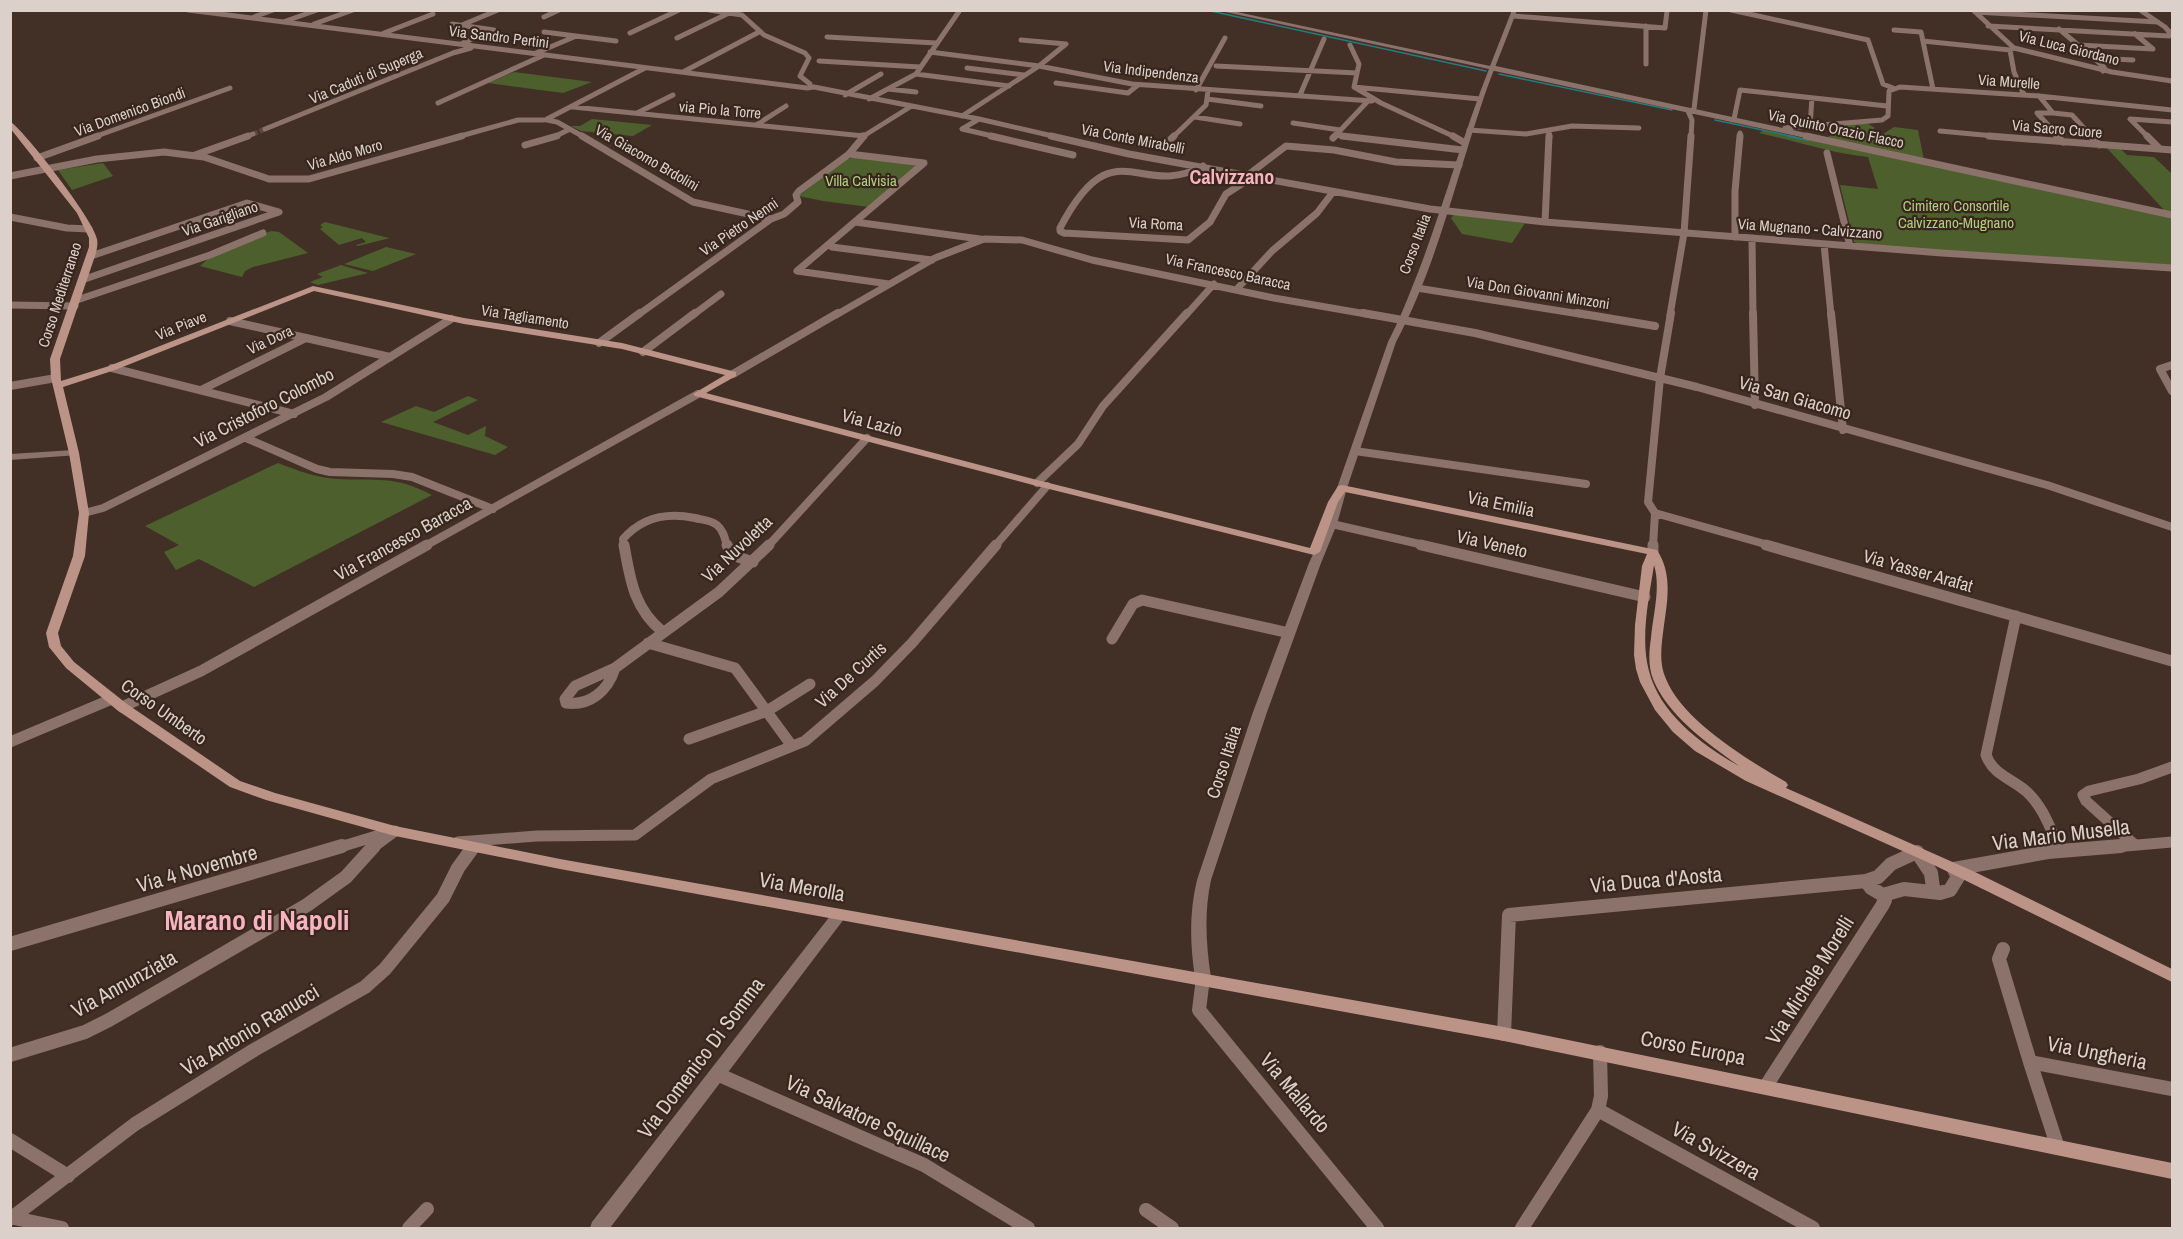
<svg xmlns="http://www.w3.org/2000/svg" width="2183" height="1239" font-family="'Archivo Narrow',sans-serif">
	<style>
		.green { fill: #4d5f2d }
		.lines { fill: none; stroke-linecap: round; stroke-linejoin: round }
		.stream-far1 { stroke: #277a7e; stroke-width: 1.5 }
		.stream { stroke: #277a7e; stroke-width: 2 }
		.minor-tunnel { stroke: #59483f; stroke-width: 5; stroke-dasharray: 5 2; stroke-linecap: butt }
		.minor-far4 { stroke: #8b726a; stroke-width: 5 }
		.minor-far3 { stroke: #8b726a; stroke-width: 7 }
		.minor-far2 { stroke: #8b726a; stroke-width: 8 }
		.minor-far1 { stroke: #8b726a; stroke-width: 11 }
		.minor { stroke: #8b726a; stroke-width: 14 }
		.tertiary { fill: #8b726a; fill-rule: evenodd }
		.secondary { fill: #bc9387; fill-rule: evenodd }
		.labels { text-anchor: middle; stroke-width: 4.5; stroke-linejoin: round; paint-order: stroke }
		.far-street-label { font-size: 15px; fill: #dcd0ca; stroke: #38261d }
		.far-park-label { font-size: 15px; fill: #b1cf81; stroke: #38261d }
		.street-label { font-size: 18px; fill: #dcd0ca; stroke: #38261d }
		.far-district-label { font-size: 20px; font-weight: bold; fill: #f7b3c0; stroke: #38261d }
		.near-street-label { font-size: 21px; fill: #dcd0ca; stroke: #38261d }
		.near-district-label { font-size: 28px; font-weight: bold; fill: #f7b3c0; stroke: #38261d }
	</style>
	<rect width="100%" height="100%" fill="#423027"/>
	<!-- green -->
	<path class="green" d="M514 72 592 82 563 93 488 83Z
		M592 119 652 125 633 136 581 131 571 126H580Z
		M1849 123H1867L1875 128 1869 132 1883 134 1894 127 1918 130 1924 160 1825 139Z
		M1764 130 2172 218V266L1861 245 1854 242 1840 185 1878 189 1868 157C1831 153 1796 141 1759 133Z
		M2106 147 2120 148 2127 155 2154 157 2172 174V212L2164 210Z
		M859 157 917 165 869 207 823 201 799 196 846 159Z
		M103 163 113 176 72 190 58 170Z
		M1454 214 1525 223 1512 243 1462 234 1451 218Z
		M325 222 385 237 390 238 358 246 356 245 366 242 362 238 339 245 320 229 323 227 320 225Z
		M271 231 279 232 308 253 253 267 245 271 242 277 200 266 211 256Z
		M386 247 416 254 373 271 344 264Z
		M341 265 368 273 318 285 310 282 323 277 317 274Z
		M468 396 478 400 433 422 468 435 486 426 485 436 508 447 495 455 381 422 416 406 434 412Z
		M278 463C297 470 316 478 337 479 376 481 394 475 432 495L254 587 199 559 176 570 164 552 179 545 145 526Z"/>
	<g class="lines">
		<!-- stream-far1 -->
		<path class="stream-far1" d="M1206 10 1486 71
			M1499 74 1672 110
			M1715 120 1795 137"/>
		<!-- stream -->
		<path class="stream" d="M1788 136 1808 140"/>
		<!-- minor-tunnel -->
		<path class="minor-tunnel" d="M253 134 265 129"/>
		<!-- minor-far4 -->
		<path class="minor-far4" d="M188 10 807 88 814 87 979 119 1057 137
			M709 10 742 15 764 35 805 53 809 58 800 76 810 84V87
			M1731 10 1868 40 1883 84 1893 88
			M1973 10 2014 48 2112 72 2172 81
			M2140 10 2165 27 2172 35
			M1975 12 2158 22
			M1514 16 1665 28 1667 11
			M254 17 273 10
			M544 17 559 10
			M286 21 317 10
			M314 24 353 10
			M452 24 494 30 463 43
			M462 25 498 10
			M1646 26V64
			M1988 26 2169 36
			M2059 29 2103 66 2105 69 2103 71
			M1894 30 1921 32 1933 89
			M544 32 616 41
			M384 33 433 14
			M630 33 679 10
			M827 37 936 43
			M677 38 729 13
			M1923 41 2010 50
			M1350 45 1359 64 1354 87 1381 103 1455 137
			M2078 45 2153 49 2135 34
			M2014 48 2010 50 2014 72 2024 95
			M930 52 1039 66 1132 84 1372 101
			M536 53 574 37
			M2093 58 2133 60
			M819 61 920 67
			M1216 66 1357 73
			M967 68 1024 75
			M1493 68 1813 137
			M683 72 759 32
			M916 74 1009 86
			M1056 83 1128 93 1138 85
			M1354 87 1480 99
			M888 89 916 92
			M1196 90 1225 38
			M845 95 881 74
			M1300 95 1324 39
			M2039 96 2053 113H2037L2059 137
			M869 99 916 74 960 10
			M1207 99 1261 106
			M438 103 544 55
			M573 107 864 136
			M1694 109 1706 10
			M1688 111 1692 120 1691 137
			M637 113 673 95
			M2053 113 2072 115 2092 137
			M962 116 1039 66 1066 44 1021 40
			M1195 117 1240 124
			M547 119 645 68
			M979 119 962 129 997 137
			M547 120 557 122 584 137
			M1731 120 1734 119 1740 90 1887 106
			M1293 123 1340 130
			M756 125 786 106
			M1810 126 1812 98
			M1785 128 1882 120 1888 116 1889 91 1900 87 2039 96 2172 110
			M265 129 453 53 471 48
			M1469 130 1526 134 1572 126 1639 128
			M1549 131 1550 137
			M1940 131 2005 137
			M1335 135 1354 137
			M94 137 230 88
			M244 137 253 134
			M457 137 518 120H544
			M554 137 570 129
			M862 137 910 107
			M1173 137 1206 105 1208 91
			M1334 137 1368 101
			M1740 137V133
			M2148 137 2130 119 2172 122"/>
		<!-- minor-far3 -->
		<path class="minor-far3" d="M582 136 693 202 771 219
			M862 136H864
			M991 136 1073 155
			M1051 136 1129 154 1430 209 1545 222 1942 253 2172 268
			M1342 136 1463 150
			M1453 136 1465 143
			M1806 136 2172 215
			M1989 136 2172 150
			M2057 136 2063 142
			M2091 136 2099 145
			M2147 136 2160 149
			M1333 138 1335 136
			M1167 143 1174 136
			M525 145 557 136
			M1827 153 1850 246
			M849 154 924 163 797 271 889 284
			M195 155 248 136
			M37 158 98 136
			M1248 175 1286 146 1334 150 1396 162 1459 165
			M10 176 97 159 164 152 204 157 269 179H309L462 136
			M10 217 67 228 89 229
			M855 222 980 239
			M1545 222 1549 136
			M1064 233 1188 240 1210 222 1226 194 1254 176
			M1064 233 1060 231V228C1114 125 1139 201 1203 166
			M1735 237V191L1740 136
			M1752 238 1753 315
			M1824 244 1831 315
			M832 247 932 260
			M82 280 279 212 247 203 91 256
			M1417 288 1586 315
			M1236 290 1272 251 1317 213 1333 192
			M77 300 210 255 263 233
			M10 305 75 306
			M638 315 771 219 784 214 798 202 796 195 799 191 849 154 864 136
			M693 315 721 294
			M836 315 935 258 984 239 1022 240 1092 260 1274 298 1372 315
			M1186 315 1214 284
			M1670 315 1684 233 1691 136"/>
		<!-- minor-far2 -->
		<path class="minor-far2" d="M1363 313 1475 333 1697 387 2047 485 2172 527
			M1577 313 1655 326
			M1753 313 1755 405
			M1831 313 1843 430
			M230 321 306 338
			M599 343 640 313
			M643 352 695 313
			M2172 365 2160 369 2172 391
			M112 368 294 414
			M733 374 838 313
			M10 386 56 378
			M201 390 306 338 390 357
			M246 438 317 469 330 472 393 474 412 477 493 509
			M1355 451 1586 484
			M1037 483 1078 444 1103 406 1187 313
			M84 513 103 508 326 397 451 319
			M1655 513 1772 546
			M1655 513 1648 502 1660 378 1671 313
			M1332 524 1428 546
			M425 546 698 394
			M624 546 623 539C642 517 667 512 695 518 703 520 711 520 717 525 724 531 725 539 727 546
			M768 546 867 438
			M995 546 1047 486
			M1653 546 1655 513"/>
		<!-- minor-far1 -->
		<path class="minor-far1" d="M624 545C630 579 634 609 663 632
			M727 545 732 555 753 562
			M1421 545 1645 597
			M1766 545 2172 661
			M1653 552V545
			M2016 616 1986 755C1993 775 2013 779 2027 792 2040 804 2047 820 2054 836L2050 848
			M1112 639 1133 604 1142 600 1289 633
			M648 643 735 668 792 746
			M615 668C608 691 590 706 566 703L565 699 575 686Z
			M615 668 719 592 769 545
			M122 707 201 671 427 545
			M689 739 767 711 810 684
			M10 742 112 699
			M458 842 537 836 635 835 711 779 805 741 875 681 912 643 996 545
			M2135 845 2086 801 2083 795 2089 791 2139 779 2172 767
			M337 848 386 833
			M372 848 395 831
			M2103 848 2172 842"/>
		<!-- minor -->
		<path class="minor" d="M2048 852 2050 846
			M1866 881 1871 888 1883 895
			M10 944 342 846
			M2003 949 1999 959 2030 1062
			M1203 978 1199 1010 1377 1228
			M1504 1034 1509 915 1866 881 1878 877 1891 864 1917 852 1931 873 1933 888 1929 892
			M10 1055 85 1032 109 1020 307 905 346 877 374 846
			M717 1074 924 1165 1028 1228
			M1766 1086 1882 906 1885 900 1883 895 1904 889 1940 893 1950 890 1958 877 1954 869 2048 852 2121 846
			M1598 1110 1813 1228
			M10 1140 68 1176
			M2058 1148 2030 1062 2172 1089
			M1146 1210 1172 1228
			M14 1218 62 1228
			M10 1219 135 1124 254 1050 365 987 385 969 443 898 458 868 474 846
			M409 1228 427 1209
			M1522 1228 1598 1110 1601 1096 1600 1052"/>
		<!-- tertiary -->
		<path class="tertiary" d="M1228 10 1490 66 1512 10H1517C1506 41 1493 70 1483 100 1456 179 1436 268 1396 342L1347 488 1337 524 1321 563 1267 712 1211 880C1204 913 1206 944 1211 978L1209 983 1203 984 1197 983 1195 978C1190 944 1189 913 1197 880L1253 712 1309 563 1327 524 1337 488 1388 342C1400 319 1409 295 1419 270 1444 204 1463 135 1489 69L1216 10Z
			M74 450 78 451V455L10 460V454Z
			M839 909 844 911 847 915 844 919 610 1228H590L592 1222 834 911Z"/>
		<!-- secondary -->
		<path class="secondary" d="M10 121C27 134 93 219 97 239 98 244 97 248 96 253L60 359 61 381 109 366 313 286 464 318 622 343 736 372V376L706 393 1041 481 1310 548 1328 502 1338 486 1342 485 1657 550C1672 573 1668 598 1664 625 1662 642 1658 662 1666 679 1683 721 1748 760 1786 782L1788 785 1786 788 1975 872 2172 969V982L1936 866 1746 781 1695 751 1673 732 1655 710 1640 682 1636 669 1634 655 1635 625 1642 566 1647 554 1345 492 1338 502 1320 552 1314 555 1033 485 695 396 693 394 725 375 622 349 464 324 314 291 115 370 63 387 79 453 89 513 85 556 58 633 61 646 74 662 127 704 240 781 275 793 395 826 560 859 1504 1027 2172 1163V1179L1504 1041 560 869 395 836 266 800 230 787 117 710 66 668 49 647 46 633 73 556 79 513 69 453 51 378 50 359 89 247V238L77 213 10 128ZM1654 565C1661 588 1653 614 1651 638 1649 651 1648 666 1653 679 1668 716 1707 743 1739 766 1702 745 1660 714 1649 671 1640 638 1649 598 1654 565Z"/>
	</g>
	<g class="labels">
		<!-- far-street labels -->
		<g class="far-street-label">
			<text transform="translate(499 37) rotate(7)" y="5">Via Sandro Pertini</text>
			<text transform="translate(2069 48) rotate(14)" y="5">Via Luca Giordano</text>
			<text transform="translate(1151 72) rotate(7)" y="5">Via Indipendenza</text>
			<text transform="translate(366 76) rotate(-23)" y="5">Via Caduti di Superga</text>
			<text transform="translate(2009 82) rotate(4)" y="5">Via Murelle</text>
			<text transform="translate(720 110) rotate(5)" y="5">via Pio la Torre</text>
			<text transform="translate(130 112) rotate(-20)" y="5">Via Domenico Biondi</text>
			<text transform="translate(1836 129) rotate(12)" y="5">Via Quinto Orazio Flacco</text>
			<text transform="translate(2057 129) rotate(5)" y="5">Via Sacro Cuore</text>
			<text transform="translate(1133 139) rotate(11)" y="5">Via Conte Mirabelli</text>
			<text transform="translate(345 155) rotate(-16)" y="5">Via Aldo Moro</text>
			<text transform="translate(647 158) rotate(30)" y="5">Via Giacomo Brdolini</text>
			<text transform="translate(220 219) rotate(-19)" y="5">Via Garigliano</text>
			<text transform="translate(1156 224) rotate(3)" y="5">Via Roma</text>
			<text transform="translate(739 227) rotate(-34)" y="5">Via Pietro Nenni</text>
			<text transform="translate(1810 229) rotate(4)" y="5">Via Mugnano - Calvizzano</text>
			<text transform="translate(1415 244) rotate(-69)" y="5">Corso Italia</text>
			<text transform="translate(1228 272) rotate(12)" y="5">Via Francesco Baracca</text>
			<text transform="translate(1538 293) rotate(9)" y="5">Via Don Giovanni Minzoni</text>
			<text transform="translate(60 295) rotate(-72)" y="5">Corso Mediterraneo</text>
			<text transform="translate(525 317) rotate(9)" y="5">Via Tagliamento</text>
			<text transform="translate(181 326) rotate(-22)" y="5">Via Piave</text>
			<text transform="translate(270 340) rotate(-25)" y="5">Via Dora</text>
		</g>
		<!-- far-park labels -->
		<g class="far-park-label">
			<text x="861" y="186">Villa Calvisia</text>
			<text x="1956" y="211">Cimitero Consortile<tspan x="1956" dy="17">Calvizzano-Mugnano</tspan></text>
		</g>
		<!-- street labels -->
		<g class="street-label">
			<text transform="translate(1795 398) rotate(16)" y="6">Via San Giacomo</text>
			<text transform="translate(264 408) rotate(-27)" y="6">Via Cristoforo Colombo</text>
			<text transform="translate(872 423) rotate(15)" y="6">Via Lazio</text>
			<text transform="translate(1501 504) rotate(12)" y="6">Via Emilia</text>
			<text transform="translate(403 539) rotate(-29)" y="6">Via Francesco Baracca</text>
			<text transform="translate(1492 544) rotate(13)" y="6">Via Veneto</text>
			<text transform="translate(737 549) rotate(-43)" y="6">Via Nuvoletta</text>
			<text transform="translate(1918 571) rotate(16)" y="6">Via Yasser Arafat</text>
			<text transform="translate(851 675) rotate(-42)" y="6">Via De Curtis</text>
			<text transform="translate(164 712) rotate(35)" y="6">Corso Umberto</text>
			<text transform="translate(1224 762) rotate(-72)" y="6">Corso Italia</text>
		</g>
		<!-- far-district labels -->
		<g class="far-district-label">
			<text x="1232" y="184">Calvizzano</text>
		</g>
		<!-- near-street labels -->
		<g class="near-street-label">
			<text transform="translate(2061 835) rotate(-7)" y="7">Via Mario Musella</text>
			<text transform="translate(197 869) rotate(-16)" y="7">Via 4 Novembre</text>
			<text transform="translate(1656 880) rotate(-5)" y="7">Via Duca d'Aosta</text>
			<text transform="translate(802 887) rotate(10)" y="7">Via Merolla</text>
			<text transform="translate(1810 980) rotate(-58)" y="7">Via Michele Morelli</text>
			<text transform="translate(124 984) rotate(-29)" y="7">Via Annunziata</text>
			<text transform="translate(250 1030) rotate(-31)" y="7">Via Antonio Ranucci</text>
			<text transform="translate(1693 1048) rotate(11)" y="7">Corso Europa</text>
			<text transform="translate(2097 1053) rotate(11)" y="7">Via Ungheria</text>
			<text transform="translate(701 1058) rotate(-53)" y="7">Via Domenico Di Somma</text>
			<text transform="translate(1295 1093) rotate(50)" y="7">Via Mallardo</text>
			<text transform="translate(868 1119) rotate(25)" y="7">Via Salvatore Squillace</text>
			<text transform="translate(1716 1151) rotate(29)" y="7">Via Svizzera</text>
		</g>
		<!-- near-district labels -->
		<g class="near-district-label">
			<text x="257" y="930">Marano di Napoli</text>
		</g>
	</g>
	<!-- border -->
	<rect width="2183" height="1239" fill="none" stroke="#dcd0ca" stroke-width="24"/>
</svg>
